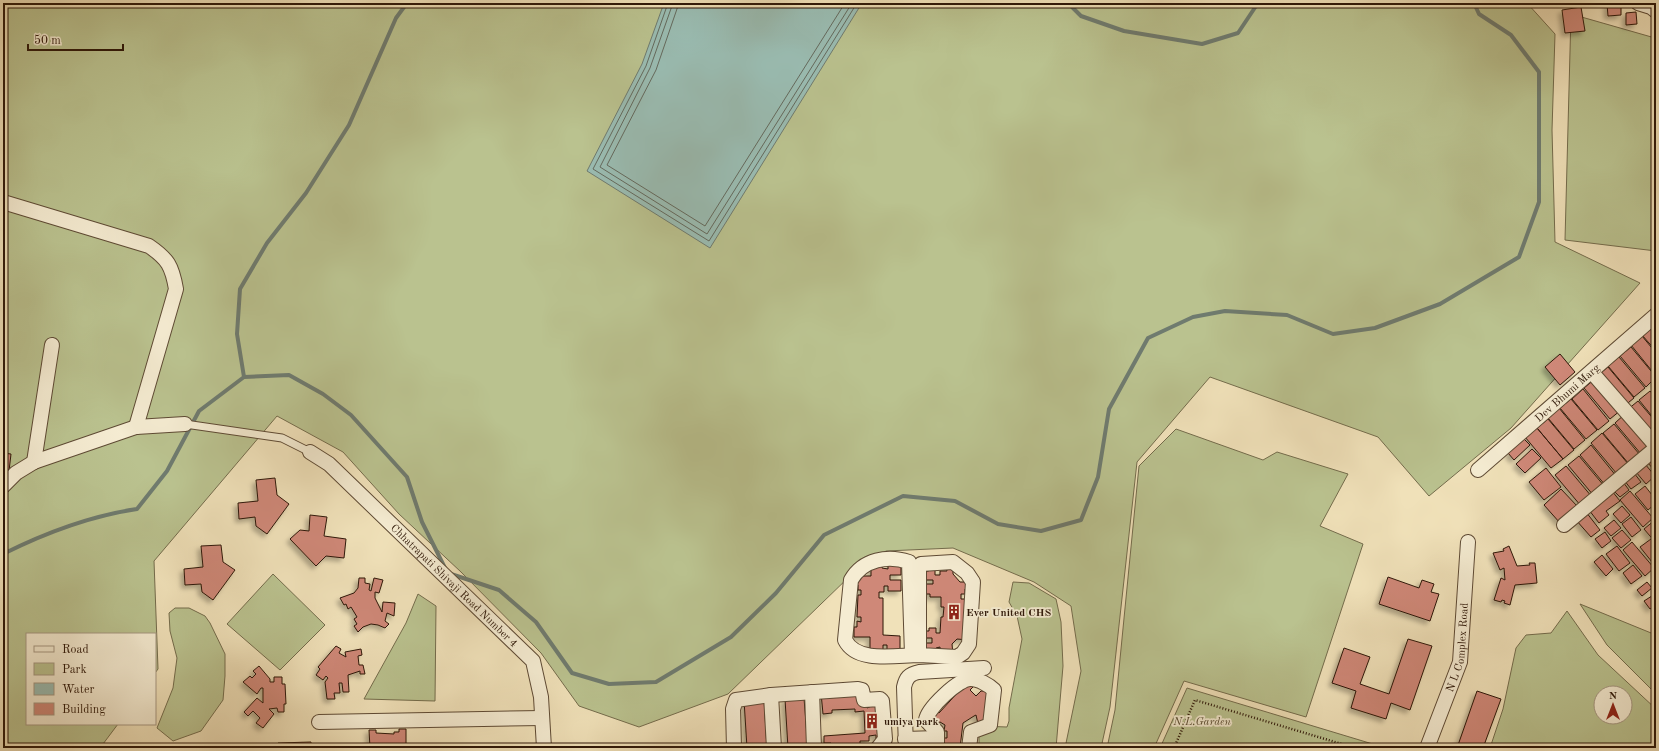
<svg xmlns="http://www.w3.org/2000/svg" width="1659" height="751" font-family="'Old Standard TT',serif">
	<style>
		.green { fill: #bac28f; stroke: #746c4c; fill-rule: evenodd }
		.water { fill: #9abdb3; stroke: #6f7b6f }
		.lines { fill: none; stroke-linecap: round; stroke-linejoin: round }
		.shore { stroke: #646a5e; stroke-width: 1 }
		.stream { stroke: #6f7b6f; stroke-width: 4 }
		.building { fill: #cf8878; stroke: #2e1708; filter: url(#shadow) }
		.service-casing { stroke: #5e4a34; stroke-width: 9 }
		.minor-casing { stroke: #5e4a34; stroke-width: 16 }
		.path { stroke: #2e1708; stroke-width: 2.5; stroke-dasharray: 1 2; stroke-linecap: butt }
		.service { stroke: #f5ecd2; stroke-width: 7 }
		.minor { stroke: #f5ecd2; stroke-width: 14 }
		.labels { text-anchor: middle; stroke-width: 3.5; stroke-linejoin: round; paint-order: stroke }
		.street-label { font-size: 11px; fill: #2e1708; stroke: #f5ecd2 }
		.poi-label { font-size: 11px; font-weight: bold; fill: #2e1708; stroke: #f5ecd2; text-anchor: start }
		.park-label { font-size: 11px; font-style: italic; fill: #584a30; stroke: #f5ecd2 }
	</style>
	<defs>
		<filter id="shadow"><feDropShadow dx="-3.5" dy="3.5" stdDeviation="2" flood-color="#0004"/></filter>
	</defs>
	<rect width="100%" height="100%" fill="#f0e1b9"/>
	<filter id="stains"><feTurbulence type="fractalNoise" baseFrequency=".005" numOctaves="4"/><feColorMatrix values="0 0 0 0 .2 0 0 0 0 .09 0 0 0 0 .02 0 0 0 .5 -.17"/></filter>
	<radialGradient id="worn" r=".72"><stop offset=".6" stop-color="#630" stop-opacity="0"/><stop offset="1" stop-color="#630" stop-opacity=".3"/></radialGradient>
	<!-- green -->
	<path class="green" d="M3 3H1527L1555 34 1552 130 1555 242 1640 283 1511 428 1429 496 1378 437 1210 377 1137 462 1110 707 1101 748H1065L1081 671 1071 606 1034 582 953 548 886 551 852 574 728 694 639 727 579 706 541 653 461 572 399 514 343 452 277 416 154 561 158 669 155 673V634H27V724H118L100 748H3Z
		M1571 14 1655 38 1656 251 1565 240Z
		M1176 429 1263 460 1277 452 1348 474 1320 526 1363 544 1306 717 1184 681 1154 748H1107L1115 710 1139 466Z
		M273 574 325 625 280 670 227 624Z
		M1013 582 1029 583 1056 599 1061 622 1063 666 1056 748H979V726L1007 727 1009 721V708L1022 639 1017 616 1009 602Z
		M418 594 436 606 435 701 364 699 406 623Z
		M1580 604 1656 635V694L1607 645Z
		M175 608H189L205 616 210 623 225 654V676L223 700 201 731 173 741 157 728 173 688 177 658 170 631 169 613Z
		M1567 611 1598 655 1656 709V748H1490L1503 709 1516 648 1526 635 1551 633ZM1601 693H1625V717H1601Z
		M1187 688 1386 748H1160Z"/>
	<!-- water -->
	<path class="water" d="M664 3H862L710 248 587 171 642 64Z"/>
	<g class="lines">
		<!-- shore -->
		<path class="shore" d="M668 3 646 66 593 169 709 241 857 3
			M673 3 650 68 600 167 707 234 852 3
			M679 3 656 70 607 165 705 226 845 3"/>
		<!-- stream -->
		<path class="stream" d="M1068 3 1081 16 1124 31 1202 44 1238 33 1258 3
			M244 377 289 375 323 394 351 415 407 477 422 522 446 570
			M3 554C45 533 90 516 137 509L167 471 199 411 244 377 237 334 240 289 267 243 306 193 349 125 396 18 407 3
			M451 574 499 590 536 622 572 673 609 684 656 682 731 637 776 593 824 535 903 496 955 501 998 524 1041 531 1081 520 1098 477 1109 409 1148 338 1193 317 1225 311 1287 315 1333 334 1375 328 1440 304 1519 257 1539 202V72L1511 35 1479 14 1474 3"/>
	</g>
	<!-- building -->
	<path class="building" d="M1621 3V15L1608 16 1607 4Z
		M1581 7 1585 31 1565 33 1562 10Z
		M1636 12 1637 24 1626 25V13Z
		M1653 326 1656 329V351L1642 335Z
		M1642 336 1656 353V376L1631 345Z
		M1631 347 1656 377 1646 387 1620 356Z
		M1560 354 1575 372 1560 385 1545 367Z
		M1619 357 1645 388 1634 397 1608 366Z
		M1608 367 1634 398 1623 407 1597 376Z
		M1595 379 1621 410 1610 419 1584 388Z
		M1583 389 1609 421 1598 430 1572 399Z
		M1650 391 1656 398V421L1639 400Z
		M1571 399 1597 430 1586 439 1560 408Z
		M1638 401 1656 422V439L1627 410Z
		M1559 408 1585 440 1574 449 1548 418Z
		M1626 413 1652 445 1641 454 1615 423Z
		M1548 419 1574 450 1563 459 1537 428Z
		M1614 424 1640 455 1629 464 1603 433Z
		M1537 428 1563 459 1551 468 1525 437Z
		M1602 433 1629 465 1617 474 1591 443Z
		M1524 439 1530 445 1514 460 1508 453Z
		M1591 445 1617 477 1606 486 1580 455Z
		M1532 449 1541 458 1525 473 1516 464Z
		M3 453 11 454 9 471H3Z
		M1656 455V472L1647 462Z
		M1579 456 1605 487 1594 496 1568 465Z
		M1645 464 1655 476 1646 484 1636 472Z
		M1566 466 1592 497 1581 506 1555 475Z
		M1546 468 1561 487 1544 500 1529 482Z
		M1634 473 1641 482 1631 489 1624 480Z
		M275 478 277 495 289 504 267 534 256 526 255 517 239 519 238 503 258 501 256 480Z
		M1623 482 1629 490 1620 497 1613 490Z
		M1645 486 1656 500V503L1648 510 1635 494Z
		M1561 489 1578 507 1560 523 1544 505Z
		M1612 491 1620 501 1606 511 1609 515 1599 523 1589 510Z
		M1630 491 1653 518 1643 527 1620 500Z
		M1622 506 1630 515 1621 523 1613 514Z
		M1586 512 1600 530 1591 537 1576 520Z
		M310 515 327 517 324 536 346 539 344 558 326 556 316 566 290 539 300 530 309 531Z
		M1631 517 1641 530 1632 537 1622 524Z
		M1614 520 1621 528 1611 536 1604 528Z
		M1655 520 1656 522V543L1644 529Z
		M1622 530 1631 540 1621 548 1612 538Z
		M1605 532 1611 541 1602 548 1595 539Z
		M1651 539 1656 546V560L1652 562 1640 547Z
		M1632 542 1654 568 1645 576 1623 550Z
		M221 545 223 562 235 570 213 600 202 592 201 584 185 585 184 569 203 567 201 546Z
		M1509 546 1517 566 1530 565 1529 563H1535L1537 583 1515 585 1510 605 1504 603 1505 601 1502 600 1501 602 1494 600 1501 578 1505 580 1504 568 1500 570 1493 553 1504 551 1503 549Z
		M1617 546 1630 563 1619 571 1606 554Z
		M1602 555 1613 569 1606 576 1594 562Z
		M871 562 882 564V568L888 569V564H901V575H890V580H901V591H888V586H884V592H879V598H883V635L900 636V651H887V645H883V651H870V637H854V627H857V621L861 622V617H857L858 595H861V590H858V585H855V576H871Z
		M1633 565 1642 576 1631 584 1623 573Z
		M946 567H953V574L960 582H969V589H965V594H961V599H965L968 640 957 639 952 644 953 655 940 651V647L936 648 935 653 924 649V643H932V638H924L923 631H929V628H936V633H940L941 617H943L944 607H941V597H930V594H924V584H933V580H924V572L935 569V575H940V571H947Z
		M1388 577 1419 588 1422 580 1434 584 1431 592 1439 594 1430 621 1379 604Z
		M359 578H365V583L370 584 369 590 371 591 374 578 383 580 379 593 375 592V598L382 612 383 602 395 603 394 616 387 613 385 621 389 624 385 628 378 625 371 624 363 627 358 632 354 626 357 624 354 619 357 617 351 607 348 609 346 604 344 605 340 598 354 593 358 588Z
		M1647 582 1652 588 1642 596 1637 590Z
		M1655 594 1656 605 1650 609 1644 601Z
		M1408 639 1432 646 1410 710 1391 703 1386 719 1351 708 1356 691 1332 683 1344 648 1370 657 1360 684 1389 694Z
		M336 646 341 649 339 653 346 657 345 652 361 649 362 655 358 656 359 665H363L365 674H360V671L348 675 349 692H343L342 683H339L340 693H334L335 699H327L325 682 328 678 326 676 323 680 316 675 320 669 318 667Z
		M259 666 270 679V682H274V677H282V684H285L286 704H284V712H278L277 708 269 709 274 714 263 728 256 723 260 718 253 711 248 716 244 712 257 698 263 703V688H261L257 694 243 682 250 676 252 678 256 674 253 671Z
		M966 680 973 687 970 690 976 696 981 691H991L988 725 978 724 976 715 974 716 963 723 960 748H943L944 738H947V731H944L945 725 940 722 935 723 930 718 936 711 939 713 961 689Z
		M860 691 867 702V708L881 702 883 740 876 741V735L869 736V741H860V747L867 748H830H832L831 743H824V736L865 733 864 711 855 712V709L832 710V713L823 714 821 693Z
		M1477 691 1501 699 1483 748H1457Z
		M804 698 808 748H788L785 699Z
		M764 699 767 748H747L744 700Z
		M399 729H406V746L404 748H370L369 730H376V733L394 734V732H399Z
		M311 742V748H278V743Z"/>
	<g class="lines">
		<!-- service casing -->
		<g class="service-casing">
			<path id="service" d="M185 424 282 438 310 452"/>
		</g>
		<!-- minor casing -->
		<g class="minor-casing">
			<g id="minor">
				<path d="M1638 3 1651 7 1656 11"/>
				<path d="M3 202 149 246C168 259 172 266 176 289L136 427"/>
				<path d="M1596 377 1656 446"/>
				<path id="s1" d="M310 452 329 464 533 661 541 697 544 748"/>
				<path d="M34 462 52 345"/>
				<path id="s2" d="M1478 470 1656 315"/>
				<path d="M3 486 16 473 34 462 136 427 185 424"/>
				<path d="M1564 525 1656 448"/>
				<path d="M912 655 909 562C888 555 863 559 851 580L845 640C857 664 897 655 919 655V567L921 564 953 562 967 573 973 582 969 644 963 653 957 657 919 655"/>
				<path d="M812 692 814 748"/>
				<path d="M771 695 774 748"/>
				<path d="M319 722 542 718"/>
				<path d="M905 739 937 738"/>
				<path d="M734 748 733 709 736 700 771 695 858 689 862 690 864 700 880 699 882 701 885 739 878 748"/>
				<path d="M906 748 904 687C906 678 909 674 919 672L984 668"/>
				<path d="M937 748V732L926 720C927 709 959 678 971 679 978 679 989 685 994 690L990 725 971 732 969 748"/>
				<path id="s3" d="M1427 748 1460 662 1468 542"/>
			</g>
		</g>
		<!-- path -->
		<path class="path" d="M1174 748 1195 700 1355 748"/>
		<!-- service -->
		<use href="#service" class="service"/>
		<!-- minor -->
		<use href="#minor" class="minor"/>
	</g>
	<!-- icons -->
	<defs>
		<g id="building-bare" transform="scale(1.2)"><path d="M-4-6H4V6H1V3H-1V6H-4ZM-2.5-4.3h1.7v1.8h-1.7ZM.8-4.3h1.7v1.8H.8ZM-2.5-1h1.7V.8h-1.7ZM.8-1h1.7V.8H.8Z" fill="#8f2418" stroke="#f5ecd2" stroke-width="2.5" paint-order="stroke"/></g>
	</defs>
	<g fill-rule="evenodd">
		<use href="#building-bare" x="954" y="612"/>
		<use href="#building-bare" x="872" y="721"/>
	</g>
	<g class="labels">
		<!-- street labels -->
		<g class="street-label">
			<text dy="4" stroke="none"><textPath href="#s2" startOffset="118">Dev Bhumi Marg</textPath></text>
			<text dy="4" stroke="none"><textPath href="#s1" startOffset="197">Chhatrapati Shivaji Road Number 4</textPath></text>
			<text dy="4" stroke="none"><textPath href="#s3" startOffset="106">N L Complex Road</textPath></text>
		</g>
		<!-- poi labels -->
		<g class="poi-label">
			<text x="966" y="616">Ever United CHS</text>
			<text x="884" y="725">umiya park</text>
		</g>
		<!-- park labels -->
		<g class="park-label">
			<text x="1202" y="725">N.L.Garden</text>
		</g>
	</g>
	<!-- margin -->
	<rect width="1659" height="751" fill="none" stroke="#f0e1b9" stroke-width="16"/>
	<rect x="4" y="4" width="1651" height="743" fill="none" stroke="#2e1708" stroke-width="2"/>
	<rect x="8" y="8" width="1643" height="735" fill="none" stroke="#2e1708"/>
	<!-- legend -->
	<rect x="26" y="633" width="130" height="92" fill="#f5ecd2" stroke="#a59781"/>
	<rect x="34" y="646" width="20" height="6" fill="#f5ecd2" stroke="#a59781"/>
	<text x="62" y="653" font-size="12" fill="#2e1708">Road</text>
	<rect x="34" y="663" width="20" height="12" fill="#bac28f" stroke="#a59781"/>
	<text x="62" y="673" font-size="12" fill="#2e1708">Park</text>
	<rect x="34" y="683" width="20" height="12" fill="#9abdb3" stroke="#a59781"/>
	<text x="62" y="693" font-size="12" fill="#2e1708">Water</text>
	<rect x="34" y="703" width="20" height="12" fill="#cf8878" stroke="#a59781"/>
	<text x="62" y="713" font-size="12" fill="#2e1708">Building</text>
	<!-- north arrow -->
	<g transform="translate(1613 705)"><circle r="19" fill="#f5ecd2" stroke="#a59781"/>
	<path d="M0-3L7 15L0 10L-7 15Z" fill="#8f2418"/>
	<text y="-6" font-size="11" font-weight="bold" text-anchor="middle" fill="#2e1708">N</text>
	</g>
	<!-- scale -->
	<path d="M28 44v6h95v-6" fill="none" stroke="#2e1708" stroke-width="2"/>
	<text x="34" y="44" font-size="12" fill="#2e1708" stroke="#f5ecd2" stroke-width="3" paint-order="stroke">50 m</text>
	<rect width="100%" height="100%" filter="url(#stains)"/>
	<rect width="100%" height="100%" fill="url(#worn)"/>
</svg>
